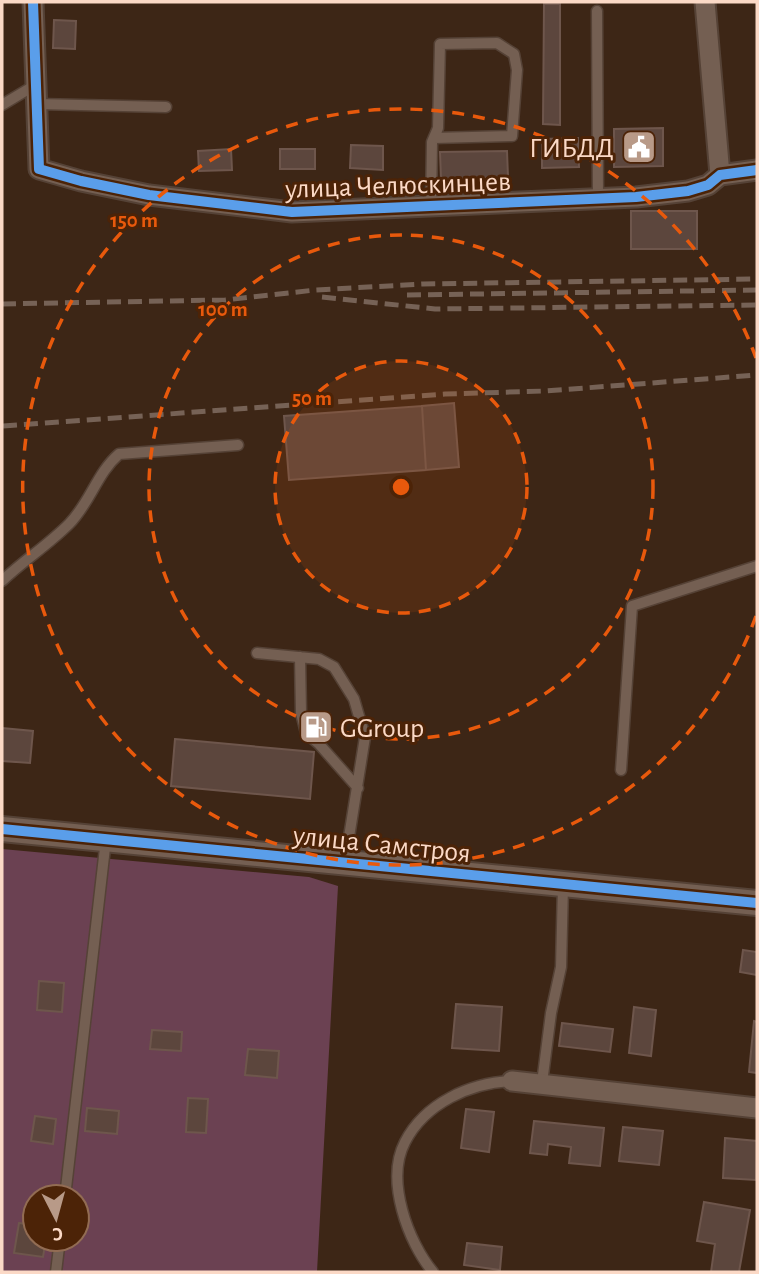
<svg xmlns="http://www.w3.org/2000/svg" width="759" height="1274" font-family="'Alegreya Sans',sans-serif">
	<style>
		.green { fill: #6b4152; fill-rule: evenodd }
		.building { fill: #5c463d; stroke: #6e564c; stroke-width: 2 }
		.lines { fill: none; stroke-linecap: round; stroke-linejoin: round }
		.service-casing { stroke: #554236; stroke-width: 13 }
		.minor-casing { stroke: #554236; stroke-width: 23 }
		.tertiary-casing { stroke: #554236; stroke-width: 28 }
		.service { stroke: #745f52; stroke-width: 10 }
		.minor { stroke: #745f52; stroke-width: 19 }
		.tertiary { stroke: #745f52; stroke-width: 24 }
		.rail { stroke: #766256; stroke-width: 5; stroke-dasharray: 14 7; stroke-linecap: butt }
		.cycleway-casing { stroke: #4c2307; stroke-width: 15 }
		.cycleway { stroke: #5a9eea; stroke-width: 10 }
		.ring { fill: none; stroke: #e8590c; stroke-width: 3.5; stroke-dasharray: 12 9 }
		.labels { text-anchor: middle; stroke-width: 6; stroke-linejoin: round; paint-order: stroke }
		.poi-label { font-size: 28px; fill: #fbd9c6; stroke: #4c2307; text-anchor: end }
		.street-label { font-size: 28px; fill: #fbd9c6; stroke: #4c2307 }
		.centre { fill: #e8590c; stroke: #4c2307; stroke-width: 3.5 }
		.ring-label { font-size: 21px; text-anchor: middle; font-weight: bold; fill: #e8590c; stroke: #4c2307; stroke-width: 6; stroke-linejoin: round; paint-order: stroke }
	</style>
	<rect width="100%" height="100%" fill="#3d2616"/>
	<!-- green -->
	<path class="green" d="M2 849 309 877 338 886 317 1272H2ZM35 1197H77V1239H35Z"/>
	<!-- building -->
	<path class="building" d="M544 4H560V125L543 124Z
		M54 20 76 21 75 49 53 48Z
		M663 128V166L614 167V129Z
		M578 138 579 167 542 168V139Z
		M351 145 383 146V170L350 168Z
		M231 149 232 170 199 171 198 151Z
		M280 149H315V169H280Z
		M507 151 508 177 441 179 440 152Z
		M631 211H697V249H631Z
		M454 403 459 467 426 470 422 406Z
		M422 406 426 470 289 480 284 416Z
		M2 728 33 731 30 763 2 761Z
		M175 739 314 752 310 799 171 786Z
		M743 950 757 952V975L740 972Z
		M39 981 64 983 62 1012 37 1010Z
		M456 1004 502 1007 499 1051 452 1048Z
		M634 1007 656 1010 651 1056 629 1053Z
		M754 1021 757 1022V1073L749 1072Z
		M562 1023 613 1029 610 1052 559 1046Z
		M152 1030 182 1032 181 1051 150 1049Z
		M248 1049 279 1051 277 1078 245 1075Z
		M188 1098 208 1099 206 1133 186 1132Z
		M87 1108 119 1111 117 1134 85 1131Z
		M466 1109 494 1112 489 1152 461 1148Z
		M35 1116 56 1119 53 1144 31 1141Z
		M534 1121 604 1128 600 1166 569 1163 571 1147 548 1144 547 1155 530 1153Z
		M623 1127 663 1131 659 1165 619 1161Z
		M725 1138 757 1141 756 1180 723 1178Z
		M704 1202 750 1210 739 1272H711L715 1244 697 1241Z
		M19 1223 35 1225V1239H46L43 1257 14 1253Z
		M467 1243 502 1247 500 1270 464 1265Z"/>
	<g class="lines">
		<!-- service casing -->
		<g class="service-casing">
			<path id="service" d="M597 11 598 199
				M38 104 166 107
				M2 105 37 84
				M431 207 432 142 438 128 440 44 497 43 514 54 517 70 512 136 434 138
				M2 581C23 561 48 545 69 524 90 503 97 473 119 454L238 445
				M257 653 319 659 334 667 354 699 365 737 345 862
				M300 657 301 713 306 733 319 744 358 788
				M621 770 632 606 757 566
				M542 1083 551 1013 561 967 563 886
				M65 1197 106 839
				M56 1272 60 1239
				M433 1272C408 1242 385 1180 405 1142 425 1103 470 1083 512 1081"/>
		</g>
		<!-- minor casing -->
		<g class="minor-casing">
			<path id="minor" d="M33 2 39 169 81 181 149 195 292 212 636 197 688 191 708 185 720 175 757 170
				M705 2 720 175
				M512 1081 757 1108"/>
		</g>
		<!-- tertiary casing -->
		<g class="tertiary-casing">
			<path id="tertiary" d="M2 829 757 903"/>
		</g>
		<!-- service -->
		<use href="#service" class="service"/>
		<!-- minor -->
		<use href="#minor" class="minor"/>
		<!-- tertiary -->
		<use href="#tertiary" class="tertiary"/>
		<!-- rail -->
		<path class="rail" d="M407 295 757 290
			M322 297 435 309 757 305
			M2 304 225 300 315 290 423 284 757 279
			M3 426 445 394 545 391 757 375"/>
		<!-- cycleway casing -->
		<g class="cycleway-casing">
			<path id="cycleway" d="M33 2 39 169 81 181 149 195 292 212 636 197 688 191 708 185 720 175 757 170
				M2 829 757 903"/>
		</g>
		<!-- cycleway -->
		<use href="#cycleway" class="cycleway"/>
	</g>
	<!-- distance rings -->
	<circle cx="401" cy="487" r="126" fill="#e8590c" fill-opacity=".12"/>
	<g class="ring">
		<circle cx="401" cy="487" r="126"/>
		<circle cx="401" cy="487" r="252"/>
		<path d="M756 616A378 378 0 1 1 756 358"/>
	</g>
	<!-- icons -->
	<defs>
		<g id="civic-square" transform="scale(1.75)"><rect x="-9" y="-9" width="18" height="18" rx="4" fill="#b89a88" stroke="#4c2307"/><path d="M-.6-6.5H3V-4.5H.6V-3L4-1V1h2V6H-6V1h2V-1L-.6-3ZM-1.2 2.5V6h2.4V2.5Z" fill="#fff"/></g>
		<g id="fuel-square" transform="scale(1.75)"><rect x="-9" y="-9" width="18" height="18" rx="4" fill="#b89a88" stroke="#4c2307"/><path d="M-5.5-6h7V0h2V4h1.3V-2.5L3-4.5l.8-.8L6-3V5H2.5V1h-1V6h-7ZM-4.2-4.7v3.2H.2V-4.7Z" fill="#fff"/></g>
	</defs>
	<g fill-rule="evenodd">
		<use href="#civic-square" x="639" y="147"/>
		<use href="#fuel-square" x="316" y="727"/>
	</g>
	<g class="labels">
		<!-- poi labels -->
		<g class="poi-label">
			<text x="614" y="157">ГИБДД</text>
			<text x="340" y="737" text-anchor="start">GGroup</text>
		</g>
		<!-- street labels -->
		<g class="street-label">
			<text transform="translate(398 184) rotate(-2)" y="10">улица Челюскинцев</text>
			<text transform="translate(382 843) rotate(6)" y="10">улица Самстроя</text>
		</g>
	</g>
	<circle cx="401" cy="487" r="10" class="centre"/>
	<g class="ring-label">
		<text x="134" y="227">150 m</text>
		<text x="223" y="316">100 m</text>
		<text x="312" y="405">50 m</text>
	</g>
	<!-- border -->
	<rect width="759" height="1274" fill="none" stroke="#fbd9c6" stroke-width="7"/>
	<!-- north arrow -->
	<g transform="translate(56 1218) rotate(174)"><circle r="33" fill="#4c2307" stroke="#926c53" stroke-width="2"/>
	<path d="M0-5L12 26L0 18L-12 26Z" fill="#b89a88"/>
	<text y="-10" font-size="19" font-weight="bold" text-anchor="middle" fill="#fbd9c6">С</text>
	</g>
</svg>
